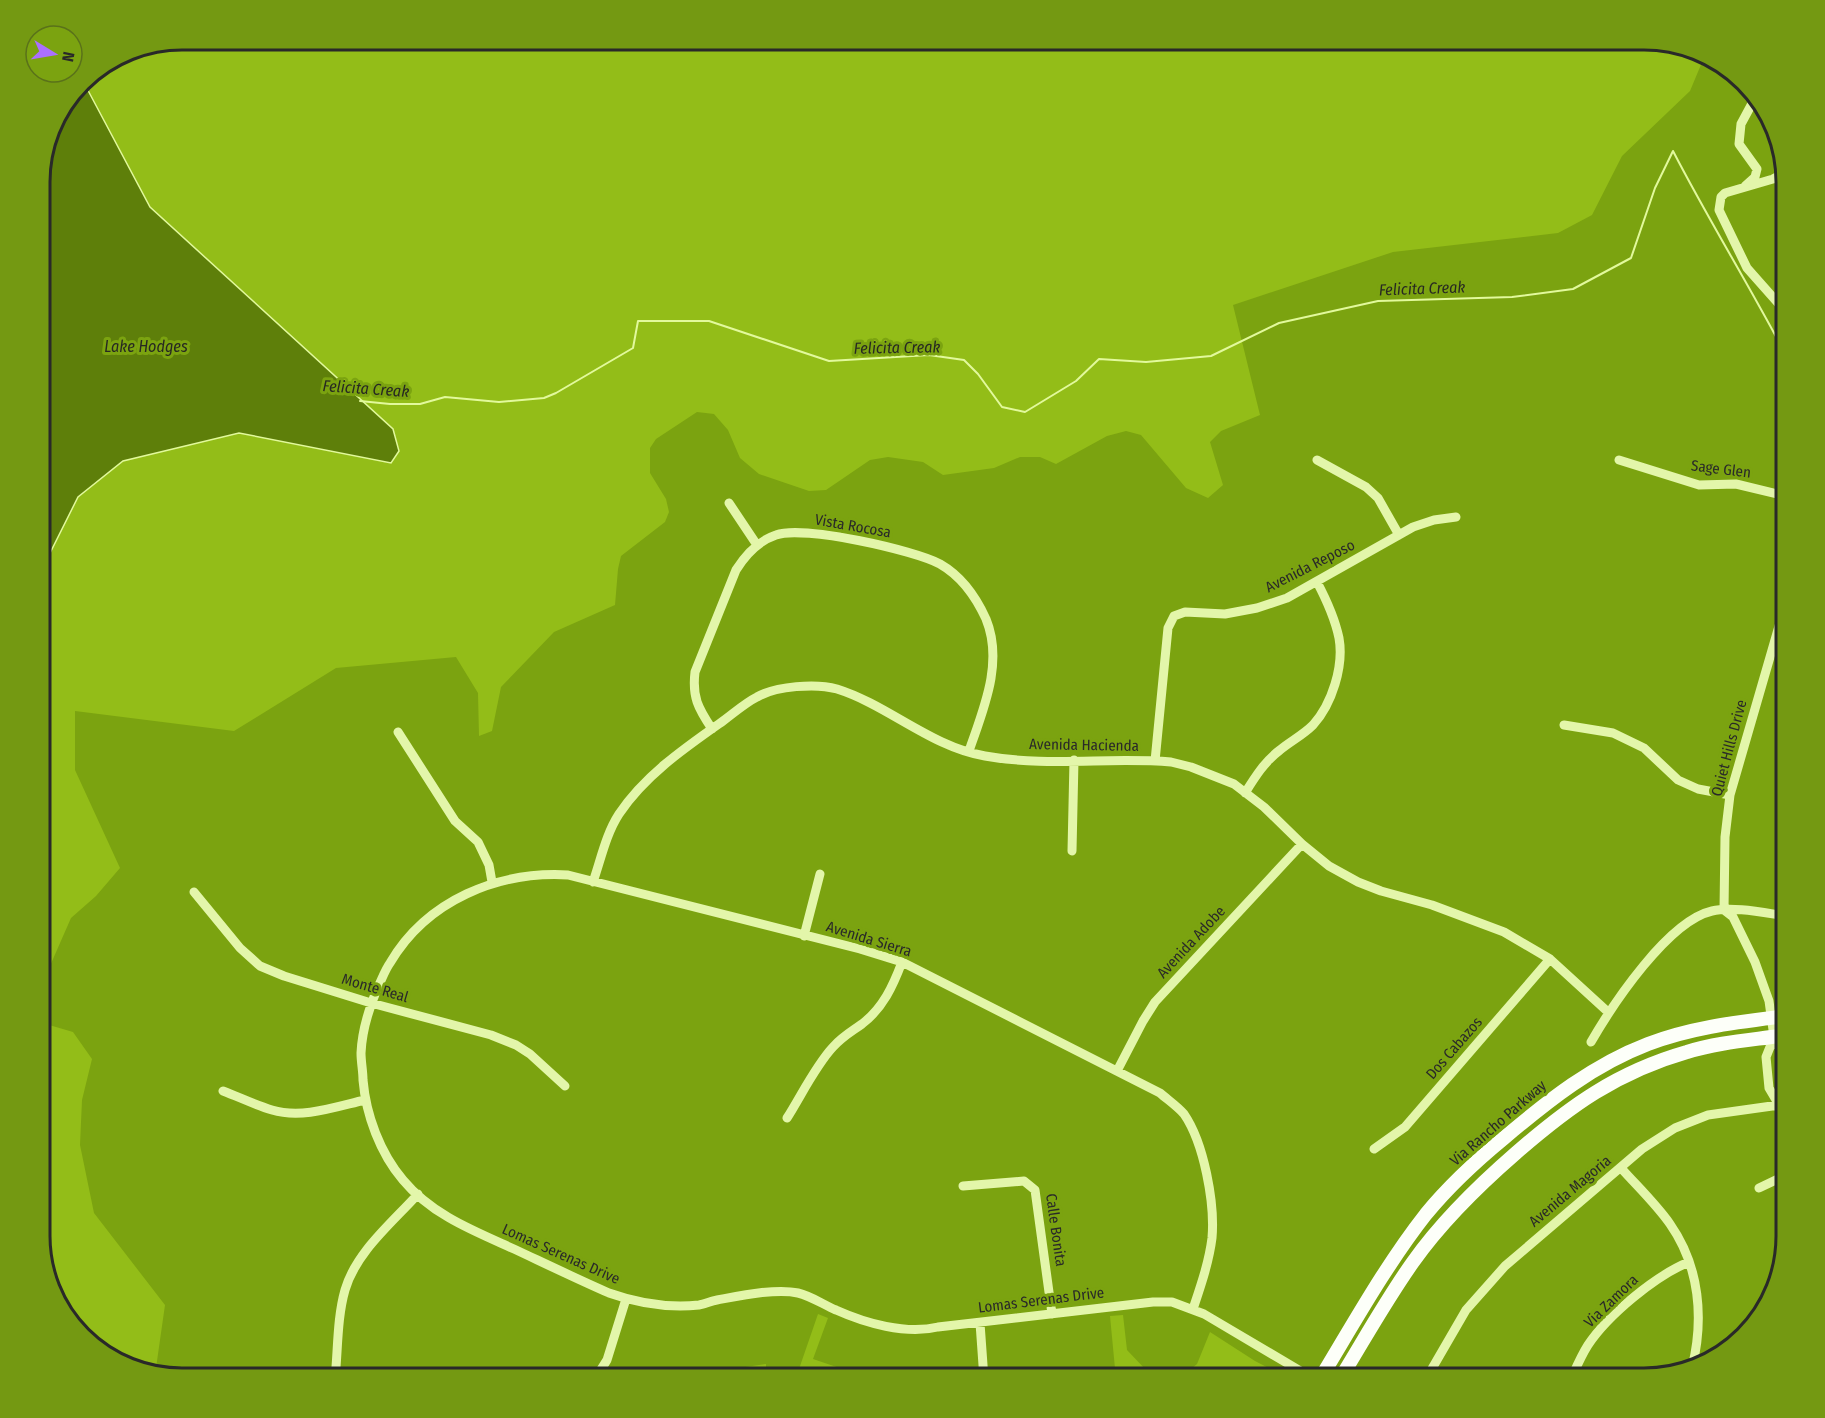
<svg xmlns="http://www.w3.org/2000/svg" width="1825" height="1418" font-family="'Fira Sans Condensed',sans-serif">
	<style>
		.green { fill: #93bd18 }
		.water { fill: #5e7f0a; stroke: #e2f99c; stroke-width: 1.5 }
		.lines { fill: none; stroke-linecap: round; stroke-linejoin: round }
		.stream { stroke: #e2f99c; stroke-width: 2 }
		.minor { stroke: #e3f6aa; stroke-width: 9 }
		.primary { stroke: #fdfff9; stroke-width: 14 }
		.labels { text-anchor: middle; stroke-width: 6; stroke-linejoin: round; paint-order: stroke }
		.street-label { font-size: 15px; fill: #292929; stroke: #7ba310 }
		.water-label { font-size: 16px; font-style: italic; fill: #272822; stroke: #7ba310 }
		.rim { fill: none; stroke: #292929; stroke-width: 3 }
	</style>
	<rect width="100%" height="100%" fill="#7ba310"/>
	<!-- green -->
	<path class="green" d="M181 39H1644L1690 47 1705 55 1690 91 1622 156 1592 215 1558 233 1393 252 1233 305 1260 415 1221 431 1210 442 1223 485 1208 498 1186 488 1141 435 1126 431 1107 436 1056 464 1040 457H1020L994 468 943 475 923 462 888 457 870 460 826 490 809 491 759 474 740 458 728 430 714 414 697 412 656 439 650 448V473L666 499 669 512 665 522 621 556 618 569 615 605 554 632 501 687 492 731 479 736 478 693 456 657 336 668 234 731 75 711V770L120 868 96 896 71 918 39 991V563L50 553 78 497 122 461 239 433 391 462 399 451 393 429 150 207 83 81 87 75 127 50Z
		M39 1022 73 1032 92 1059 82 1100 80 1145 94 1213 165 1305 155 1375 135 1371 94 1349 54 1300 39 1246Z
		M818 1314 828 1318 813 1359 872 1379H791L799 1369Z
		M1123 1315 1127 1350 1146 1370 1149 1379H1116L1110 1316Z
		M1210 1332 1255 1361 1290 1379H1179L1197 1364Z
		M766 1364V1379H686V1376Z"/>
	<!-- water -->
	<path class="water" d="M83 81 150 207 393 429 399 451 391 463 239 433 123 461 78 497 50 553 39 563V172L54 119Z"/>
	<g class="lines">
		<!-- stream -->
		<path class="stream" d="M360 401 390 404H420L445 397 499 402 544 398 556 393 633 348 638 321H709L829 361 929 355 964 360 978 374 1002 407 1025 412 1076 381 1099 359 1146 362 1211 356 1279 323 1378 301 1512 297 1573 289 1631 258 1655 188 1673 151C1707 217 1746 280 1781 346L1786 349"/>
		<!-- minor -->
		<path class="minor" d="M1784 173 1773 179 1725 193 1721 197 1719 210 1747 268 1786 312
			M1745 186 1755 177 1757 169 1739 144 1741 124 1755 98
			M1317 460 1366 487 1378 498 1399 535
			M1619 460 1699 485 1736 484 1786 496
			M729 503 757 545
			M1786 602 1730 795 1725 837 1724 910 1733 917 1755 962 1769 1001 1774 1037 1783 1056 1786 1077
			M1564 725 1613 733 1644 748 1678 780 1698 789 1730 795
			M712 729C698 708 692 697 695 672L736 570C746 554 758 541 776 535 803 525 914 550 940 564 961 576 976 597 986 619 1004 663 983 710 969 751
			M398 732 455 821 478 842 489 865 492 882
			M1155 761 1168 628 1174 616 1185 612 1225 614 1257 608 1287 598 1413 527 1434 520 1456 517
			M1245 793C1255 777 1265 761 1280 750 1291 741 1303 735 1313 725 1332 704 1344 666 1339 638 1335 619 1326 599 1317 582
			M1072 851 1074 760
			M593 882C601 859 606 834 619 814 645 775 686 747 723 721 734 713 745 703 757 697 776 686 816 683 837 689 888 705 931 747 985 756 1046 767 1110 757 1171 762L1191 767 1234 784 1264 807 1302 844 1329 866 1358 882 1381 891 1432 905 1504 932 1550 959 1608 1012
			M194 892 240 948 260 966 284 976 371 1003 491 1035 516 1045 530 1054 565 1086
			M804 936 820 874
			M1774 1037 1766 1057 1769 1088 1779 1105 1782 1136 1786 1147
			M1591 1042C1613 1004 1668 921 1712 911 1732 906 1765 913 1786 916
			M1117 1071 1143 1021 1155 1002 1302 844
			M223 1091C239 1097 255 1105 272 1110 302 1119 335 1107 365 1100
			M1779 1105 1786 1089
			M787 1118C801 1096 816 1065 833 1047 843 1036 851 1032 862 1024 883 1008 893 986 902 962
			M1374 1149 1405 1127 1550 959
			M1621 1168C1637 1186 1656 1204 1670 1224 1700 1267 1704 1319 1692 1368
			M963 1186 1024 1181 1035 1190 1052 1314
			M1759 1188 1786 1175
			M1193 1309C1201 1285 1209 1262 1212 1238 1215 1203 1204 1143 1184 1114 1177 1106 1168 1100 1160 1093L902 962 860 949 568 875C498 871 427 900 390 963 385 970 382 979 378 987 369 1008 362 1030 361 1053 361 1062 363 1071 363 1080 366 1115 380 1153 403 1180 432 1215 474 1231 514 1249 546 1264 577 1279 609 1293 637 1303 669 1308 699 1305 705 1304 711 1301 717 1300 739 1296 776 1288 798 1293 811 1296 824 1305 836 1310 865 1323 906 1335 938 1327L1153 1302H1172L1204 1314 1314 1379
			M980 1323 984 1379
			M335 1379C338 1350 337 1318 345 1290 356 1252 392 1223 418 1194
			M595 1379 607 1360 626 1299
			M1426 1379 1466 1310 1505 1266 1642 1149 1675 1128 1708 1115 1786 1104
			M1571 1379C1576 1368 1581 1356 1588 1345 1608 1315 1655 1276 1689 1262"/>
		<!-- primary -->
		<path class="primary" d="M1320 1379C1354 1323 1386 1265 1426 1214 1449 1186 1476 1161 1504 1138 1549 1100 1593 1065 1648 1044 1692 1027 1739 1022 1786 1016
			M1340 1379C1364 1340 1386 1300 1413 1262 1442 1221 1478 1186 1516 1153 1570 1106 1617 1072 1687 1052 1719 1042 1753 1040 1786 1035"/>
	</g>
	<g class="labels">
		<!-- street labels -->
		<g class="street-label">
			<text transform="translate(1721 469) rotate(7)" y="5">Sage Glen</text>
			<text transform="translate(853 526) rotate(10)" y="5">Vista Rocosa</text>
			<text transform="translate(1310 566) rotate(-27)" y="5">Avenida Reposo</text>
			<text transform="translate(1084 745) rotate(1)" y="5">Avenida Hacienda</text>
			<text transform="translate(1729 748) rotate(-75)" y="5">Quiet Hills Drive</text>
			<text transform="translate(869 939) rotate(17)" y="5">Avenida Sierra</text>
			<text transform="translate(1191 942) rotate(-47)" y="5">Avenida Adobe</text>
			<text transform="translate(375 988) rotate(16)" y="5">Monte Real</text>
			<text transform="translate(1454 1048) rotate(-49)" y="5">Dos Cabazos</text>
			<text transform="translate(1498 1123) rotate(-41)" y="5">Via Rancho Parkway</text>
			<text transform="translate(1570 1191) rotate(-40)" y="5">Avenida Magoria</text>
			<text transform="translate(1056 1230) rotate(82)" y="5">Calle Bonita</text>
			<text transform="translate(561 1254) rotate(24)" y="5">Lomas Serenas Drive</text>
			<text transform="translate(1041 1300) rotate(-7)" y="5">Lomas Serenas Drive</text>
			<text transform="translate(1611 1301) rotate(-44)" y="5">Via Zamora</text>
		</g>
		<!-- water labels -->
		<g class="water-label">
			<text transform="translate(1422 288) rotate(-2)" y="6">Felicita Creak</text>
			<text x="146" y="352">Lake Hodges</text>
			<text transform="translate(897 347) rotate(-1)" y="6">Felicita Creak</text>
			<text transform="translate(366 388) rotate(4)" y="6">Felicita Creak</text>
		</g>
	</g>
	<!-- crop -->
	<path d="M0 0H1825V1418H0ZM182 50H1644A132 132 0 0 1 1776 182V1236A132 132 0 0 1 1644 1368H182A132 132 0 0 1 50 1236V182A132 132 0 0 1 182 50Z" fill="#749912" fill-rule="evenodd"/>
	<path class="rim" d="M182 50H1644A132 132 0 0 1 1776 182V1236A132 132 0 0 1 1644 1368H182A132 132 0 0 1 50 1236V182A132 132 0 0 1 182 50Z"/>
	<!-- north arrow -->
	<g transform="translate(54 54) rotate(101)"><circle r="28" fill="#7ba310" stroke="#5a721a" stroke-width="1.5"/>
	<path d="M0-4.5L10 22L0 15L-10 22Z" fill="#ab6fff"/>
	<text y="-9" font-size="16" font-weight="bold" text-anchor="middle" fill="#292929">N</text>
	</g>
</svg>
